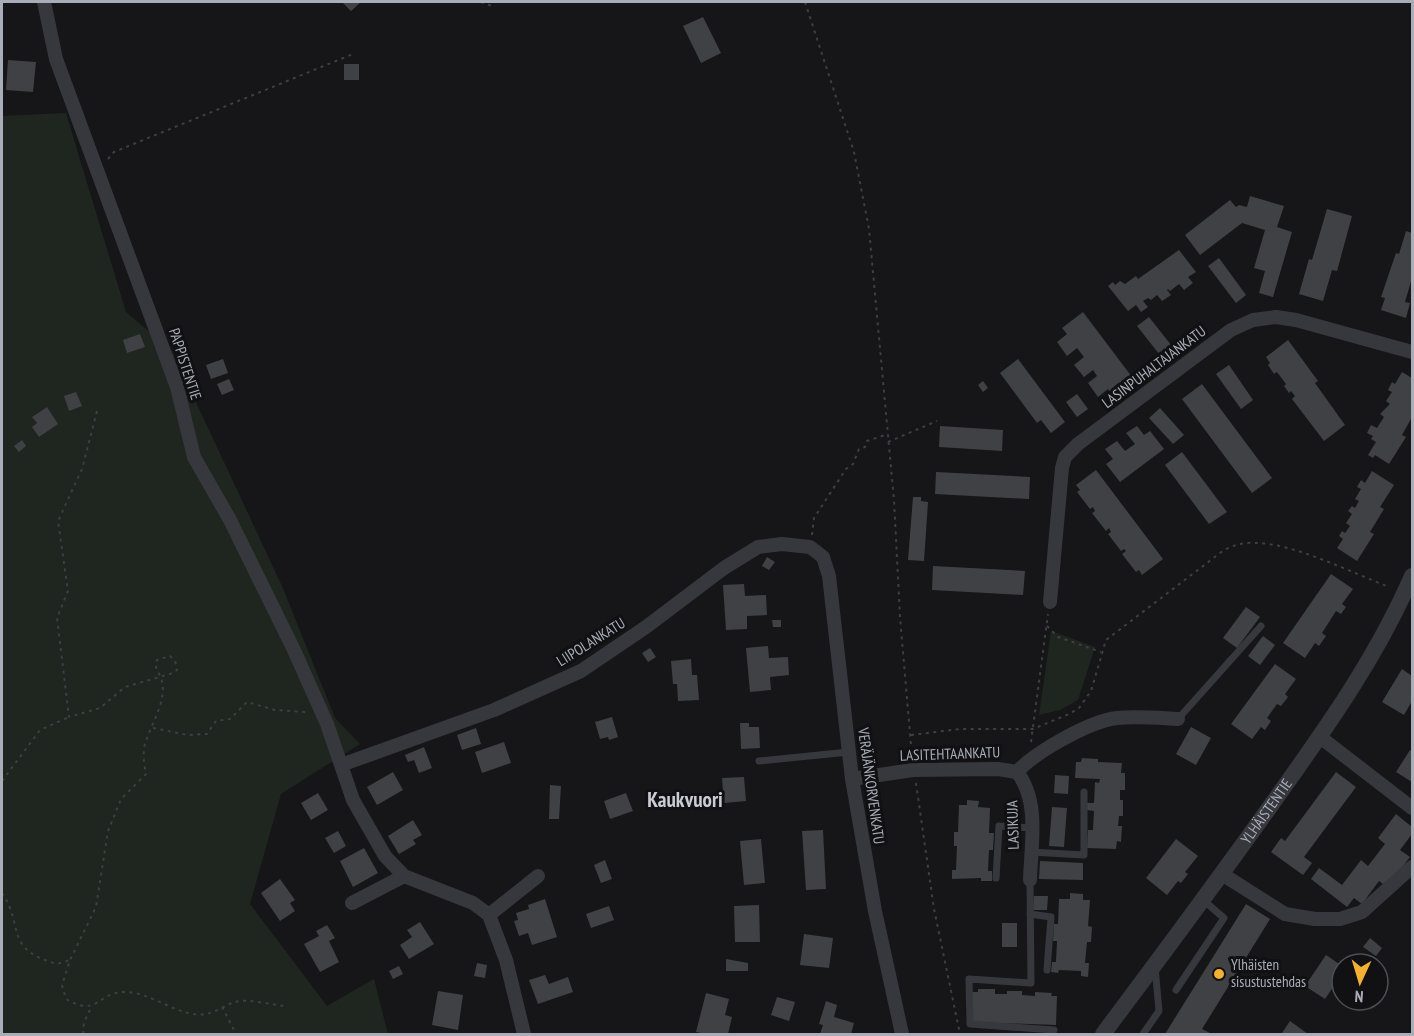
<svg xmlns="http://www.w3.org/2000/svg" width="1414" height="1036" font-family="'PT Sans Narrow',sans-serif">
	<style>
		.green { fill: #1e261f }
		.building { fill: #404145 }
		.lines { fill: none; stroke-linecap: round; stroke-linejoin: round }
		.path { stroke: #3d3f44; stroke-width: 2; stroke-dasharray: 3 4.5; stroke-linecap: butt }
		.service { stroke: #37383d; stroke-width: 7 }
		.minor { stroke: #37383d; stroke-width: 14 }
		.tertiary { stroke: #37383d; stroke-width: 16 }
		.poi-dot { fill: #f2b134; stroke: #111113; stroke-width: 2 }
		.labels { text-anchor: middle; stroke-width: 6; stroke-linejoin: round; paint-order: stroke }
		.street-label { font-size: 15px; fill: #a8adb8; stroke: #111113 }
		.poi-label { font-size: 15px; fill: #a8adb8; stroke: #111113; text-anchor: start }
		.district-label { font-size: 21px; font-weight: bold; fill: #c9ccd4; stroke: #111113 }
	</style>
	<rect width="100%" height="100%" fill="#161618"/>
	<!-- green -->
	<path class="green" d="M66 113 126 312 172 351 282 586 335 718 360 744 281 794 250 904 327 1006 374 979 388 1034H2V116Z
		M1051 631 1095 647 1078 700 1060 710 1039 715Z"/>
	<!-- building -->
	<path class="building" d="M342 2H361L351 11Z
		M703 17 721 53 701 63 683 26Z
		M8 60 36 62 33 92 6 90Z
		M344 64H359V80H344Z
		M1250 196 1284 206 1277 227 1292 232 1273 297 1259 293 1265 271 1254 268 1265 230 1242 223 1200 255 1185 235 1230 200 1236 207 1239 205 1247 207Z
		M1327 209 1352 216 1337 271 1332 270 1323 301 1299 294 1309 259 1312 260Z
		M1406 231 1412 233V278L1405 302 1410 303 1406 318 1381 310 1385 298 1381 297 1396 253 1399 254Z
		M1179 250 1196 272 1188 277 1193 283 1184 290 1179 284 1170 291 1168 289 1167 290 1171 295 1162 301 1157 295 1151 300 1148 298 1143 301 1148 307 1141 312 1136 305 1128 311 1108 286 1113 282 1115 285 1120 281 1125 284 1136 276 1138 279Z
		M1219 258 1246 295 1236 303 1208 266Z
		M1083 312 1132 377 1111 393 1108 389 1098 397 1088 383 1097 376 1093 370 1084 377 1074 365 1084 357 1077 348 1067 356 1057 342 1067 334 1062 328Z
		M1149 317 1175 350 1163 359 1137 326Z
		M140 334 145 347 127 353 123 340Z
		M1288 340 1318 381 1315 383 1345 425 1324 441 1292 399 1295 396 1291 391 1289 393 1284 386 1286 384 1277 372 1274 374 1268 365 1270 363 1266 357Z
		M223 359 228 373 211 379 206 365Z
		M1018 359 1065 422 1051 433 1041 420 1037 423 1000 373Z
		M1229 365 1253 400 1241 409 1216 374Z
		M1402 372 1412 378V417L1402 435 1406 437 1389 464 1375 455 1373 458 1368 455 1376 442 1371 439 1373 436 1367 433 1371 425 1377 428 1384 417 1380 414 1390 404 1386 401 1392 392 1388 390 1392 382 1395 384Z
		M229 379 234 390 222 395 217 384Z
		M983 381 988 388 983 392 978 385Z
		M1202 384 1272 478 1252 493 1182 399Z
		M76 392 82 406 69 411 64 396Z
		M1077 394 1088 409 1077 417 1066 402Z
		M47 407 58 424 39 437 32 427 37 423 32 417Z
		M1160 408 1184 435 1173 444 1149 418Z
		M940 426 1003 430 1002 451 939 447Z
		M1137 426 1144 435 1150 431 1164 449 1120 482 1106 464 1113 459 1105 449 1117 441 1125 451 1135 444 1126 433Z
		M22 440 26 446 19 452 14 446Z
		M1182 452 1227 512 1209 524 1165 465Z
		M1096 470 1163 559 1142 575 1139 570 1136 572 1122 554 1126 551 1124 549 1121 551 1108 534 1111 532 1109 528 1106 531 1092 513 1095 511 1093 507 1090 509 1077 492 1080 490 1076 485Z
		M1372 471 1394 485 1380 507 1384 509 1370 532 1374 534 1357 561 1337 548 1343 539 1339 536 1342 531 1345 533 1350 526 1346 523 1352 514 1348 511 1352 506 1355 508 1359 501 1355 499 1361 489 1357 487 1361 480 1365 483Z
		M936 472 1030 477 1029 499 935 494Z
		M913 497H921V501L928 502 924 561 908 560Z
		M767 557 775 562 769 570 762 566Z
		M933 566 1025 571 1023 595 932 590Z
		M1331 574 1353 589 1342 604 1346 607 1341 614 1336 611 1322 633 1326 636 1319 646 1315 643 1305 658 1283 643Z
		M744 584 745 596 766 595 767 615 747 616V629L726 630 723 585Z
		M1246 607 1260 617 1237 648 1223 638Z
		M772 620H781V627H773Z
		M1263 636 1275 645 1260 665 1248 656Z
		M768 646 769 658 788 657 789 675 770 677 771 690 750 692 746 648Z
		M650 648 656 657 648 662 642 653Z
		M691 659 692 675H697L699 700 678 701 677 684H673L671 661Z
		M1275 664 1296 679 1285 694 1288 697 1281 706 1277 704 1267 718 1271 721 1265 730 1261 727 1252 739 1231 724Z
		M1402 669 1412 676V701L1404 715 1382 702Z
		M612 717 618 737 609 740 608 737 600 739 595 722Z
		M740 723H749V727H759L760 748 741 749Z
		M1191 727 1211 738 1196 765 1176 754Z
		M476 728 481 744 462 750 457 735Z
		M504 742 511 763 482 773 475 752Z
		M424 747 432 768 419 773 414 760 408 762 405 755Z
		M1410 750 1412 751V782L1396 772Z
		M1082 758 1098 759V762L1122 763 1121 773H1125V790H1120V800H1123V816H1119L1118 826H1122L1121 842 1117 841 1116 849 1087 848 1088 830H1093L1094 811 1086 810 1087 803H1094L1095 782 1099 783 1100 779 1075 778 1076 762H1081Z
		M393 772 403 790 377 805 367 787Z
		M1336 772 1356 787 1304 857 1312 863 1303 875 1271 852 1281 838 1285 841Z
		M1055 775 1069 776 1068 794 1054 793Z
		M744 777 746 801 724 803 722 778Z
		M550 785 561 786 559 819H549Z
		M318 793 328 810 311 820 301 803Z
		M626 793 633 811 610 819 604 801Z
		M967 800 979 801 978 807 990 808 989 833H994L993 850H989L988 871H992V881H981V878L952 879V870H956L957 846H954V832H958L959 805H967Z
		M1052 807 1067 808 1064 847 1049 846Z
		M1396 814 1412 827V834L1400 850 1410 857 1387 887 1379 881 1362 904 1354 898 1347 907 1311 879 1319 868 1342 885 1361 860 1368 866 1385 844 1378 838Z
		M413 820 422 835 413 840 416 844 399 854 388 836Z
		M823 830 826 889 806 890 802 831Z
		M338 831 346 846 334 853 325 838Z
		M761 839 765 883 744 885 740 841Z
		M1176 839 1198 856 1185 872 1188 874 1181 883 1178 881 1167 895 1146 878Z
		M364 848 378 873 353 887 340 861Z
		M605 860 612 879 601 883 594 865Z
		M1040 861 1083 863V880L1039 879Z
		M280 879 295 900 290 903 295 911 280 921 261 893Z
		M1070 893 1083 894V900H1090L1088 926 1092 927 1091 942H1087L1085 963H1089L1088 977 1081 976V971L1059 970 1058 973 1051 972 1052 962H1056L1057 941H1053L1054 924H1058L1059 899H1070Z
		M1034 896H1048L1047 910H1033Z
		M545 899 557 937 532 945 528 933 519 936 514 921 518 920 516 913 529 909 528 905Z
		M1246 904 1270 919 1202 1029 1212 1034H1165Z
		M759 905 760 942H735L734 906Z
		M609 906 614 920 591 928 586 914Z
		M420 922 434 944 409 959 400 945 412 937 407 930Z
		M1002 923H1017V947H1002Z
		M327 925 335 938 329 941 339 962 320 972 304 944 319 936 316 931Z
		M804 934 833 938 829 968 800 965Z
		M1370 938 1382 948 1376 956 1363 947Z
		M1326 955 1342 966V974L1325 999 1305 986Z
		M1370 957 1385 969 1378 977V964H1364Z
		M726 959 748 963V971H726Z
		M477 963 487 965 485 978 474 976Z
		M399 966 403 974 393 979 389 971Z
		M545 975 549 984 568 977 573 992 538 1004 529 980Z
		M978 989H995V994H1007V991H1022V995L1035 996V992L1052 993 1051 996H1057L1056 1025 971 1022 972 992H978Z
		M438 991 463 995 458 1030 432 1025Z
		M706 993 729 999 725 1015 732 1017 728 1034H707L696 1032Z
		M777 997 795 1002 789 1021 771 1015Z
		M826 1001 837 1005 834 1017 854 1023 851 1034H820L823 1025 819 1024Z
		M1290 1021 1308 1034H1285L1282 1033Z"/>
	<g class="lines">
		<!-- path -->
		<path class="path" d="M481 2 492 6
			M805 2 854 152 869 229 894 500 900 617 912 757
			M108 159 114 152 353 54
			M97 411 82 469 58 521 68 591 57 618 69 717 100 708 125 687 170 674 177 670 175 661 170 656 157 660 156 669C173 692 154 717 146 741 142 751 144 764 146 774L121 799 108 831 96 907 70 960 62 985 66 999C98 1018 97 992 125 992 152 992 179 1018 205 1014 215 1013 225 1005 235 1002 246 998 272 1005 285 1006
			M888 442 937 421
			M812 535 814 518 846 469 853 464 859 449 865 447 867 441 888 434
			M1047 626 1058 637 1101 652
			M153 728 188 735 207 734 216 721 230 719 247 702 275 710 307 712
			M911 735 960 729H1033L1069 714 1079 708 1091 691 1106 640 1224 550C1234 545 1244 542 1256 543 1293 543 1353 573 1389 587
			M1031 742 1048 614
			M2 781 40 730 69 717
			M916 783 934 909 960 1034
			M2 893C25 927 3 949 57 964L70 960
			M222 1007 236 1034
			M83 1034 84 1022 92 1006"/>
		<!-- service -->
		<path class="service" d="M1178 719 1261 626
			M759 761 849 752
			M1030 852 1084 855V792
			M996 878 999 826 1031 828
			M1030 880 1031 983 969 979 970 1024 1054 1030
			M1030 914 1051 917 1047 970
			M1176 990 1224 918 1203 900
			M1143 1034 1159 1011 1155 967"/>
		<!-- minor -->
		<path class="minor" d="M44 2 56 59 177 387 194 457 230 520 293 648 327 724 353 800 385 856 404 876 473 903 489 915 506 960 524 1034
			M1050 602 1062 468 1065 457 1078 444 1231 330 1253 320 1276 317 1296 320 1412 352
			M1320 737 1412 808
			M341 765 494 710 581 671 646 627 724 568 758 547 782 544 810 547 823 557 829 576 852 779 875 911 902 1034
			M1017 772C1040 801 1031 845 1030 880
			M852 779 913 770 998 769 1017 772C1035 752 1090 721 1117 718 1137 716 1158 718 1178 719
			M1222 874 1285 914 1315 919H1340L1362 912 1412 867
			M352 903 404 876
			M489 915 538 876"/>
		<!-- tertiary -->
		<path class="tertiary" id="s1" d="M1103 1034C1160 958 1217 881 1272 804 1324 731 1376 659 1412 576"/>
	</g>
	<!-- markers -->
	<circle class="poi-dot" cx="1219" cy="974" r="6"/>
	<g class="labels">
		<!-- street labels -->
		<g class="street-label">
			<text transform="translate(185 364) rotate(72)" y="5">PAPPISTENTIE</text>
			<text transform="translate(1154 367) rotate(-37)" y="5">LASINPUHALTAJANKATU</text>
			<text transform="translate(591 642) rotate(-32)" y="5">LIIPOLANKATU</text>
			<text transform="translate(950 754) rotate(-2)" y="5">LASITEHTAANKATU</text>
			<text transform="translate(871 786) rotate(82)" y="5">VERÄJÄNKORVENKATU</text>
			<text dy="5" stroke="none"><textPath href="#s1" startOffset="276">YLHÄISTENTIE</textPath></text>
			<text transform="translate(1013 825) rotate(-92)" y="5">LASIKUJA</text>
		</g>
		<!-- poi labels -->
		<g class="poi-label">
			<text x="1231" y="970">Ylhäisten<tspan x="1231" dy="17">sisustustehdas</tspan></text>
		</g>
		<!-- district labels -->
		<g class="district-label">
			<text x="685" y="807">Kaukvuori</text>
		</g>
	</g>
	<!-- border -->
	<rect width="1414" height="1036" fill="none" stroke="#a8adb8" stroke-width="6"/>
	<!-- north arrow -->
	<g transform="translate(1360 982) rotate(184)"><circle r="28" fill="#111113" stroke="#4d4f55" stroke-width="1.5"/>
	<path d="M0-4.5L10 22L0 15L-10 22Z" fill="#f2b134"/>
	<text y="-9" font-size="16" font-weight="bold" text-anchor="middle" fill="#a8adb8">N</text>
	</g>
</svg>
